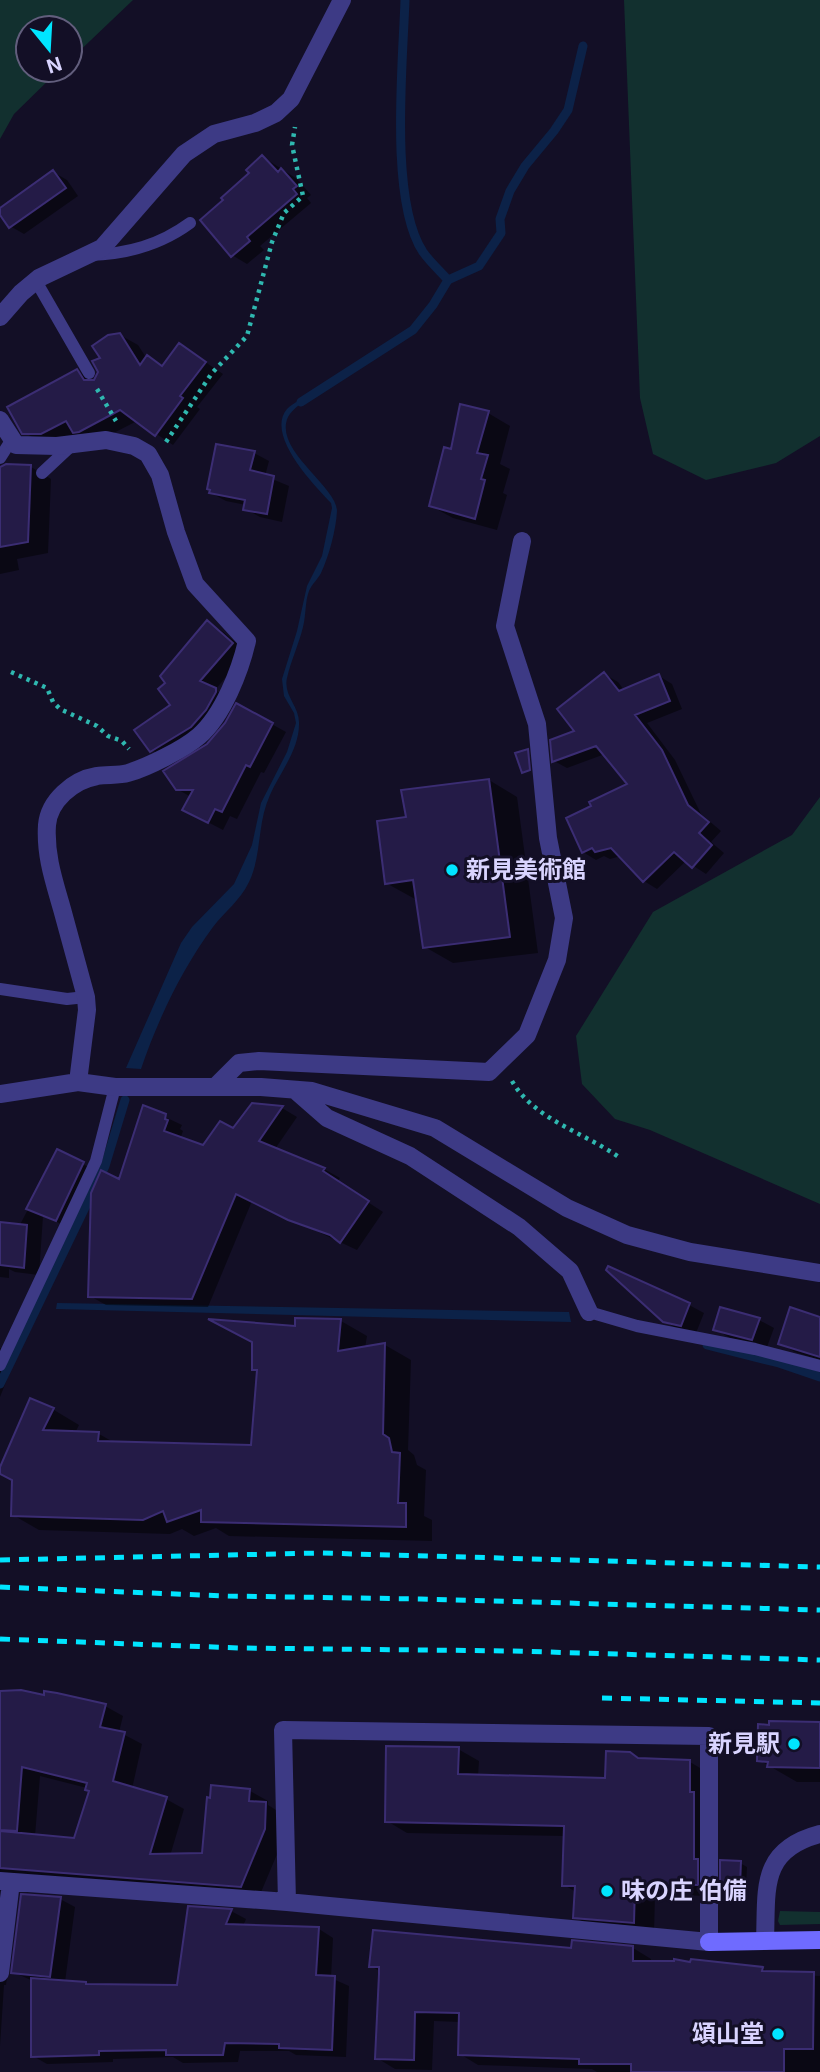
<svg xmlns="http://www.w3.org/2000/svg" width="820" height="2072" font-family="Inter,'Noto Sans JP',sans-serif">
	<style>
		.green { fill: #12302f }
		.water { fill: #0c2248 }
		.shadow { fill: #0007; fill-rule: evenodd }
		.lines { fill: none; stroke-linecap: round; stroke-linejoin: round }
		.stream { stroke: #0c2248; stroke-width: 9 }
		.building { fill: #241b47; stroke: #3b2d73; stroke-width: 2 }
		.path { stroke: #2fb8b0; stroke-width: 4.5; stroke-dasharray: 3.5 5; stroke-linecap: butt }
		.lane { stroke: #3d3a85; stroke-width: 12 }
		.street { stroke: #3d3a85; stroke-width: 18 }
		.secondary { stroke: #6f6bff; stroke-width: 18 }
		.rail { stroke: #00e5ff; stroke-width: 5; stroke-dasharray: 10 9; stroke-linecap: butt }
		.poi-dot { fill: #00e5ff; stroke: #130f26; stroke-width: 2.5 }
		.labels { text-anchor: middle; stroke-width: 6; stroke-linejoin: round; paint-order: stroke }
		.poi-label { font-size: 24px; font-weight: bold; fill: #d9d4ff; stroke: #130f26; text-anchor: start }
	</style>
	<rect width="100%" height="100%" fill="#130f26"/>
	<!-- green -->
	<path class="green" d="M0 0H133L70 60V28H28V70H59L14 114 0 139Z
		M624 0H820V436L776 463 706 480 653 454 640 398Z
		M820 797V1204L650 1130 615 1119 582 1084 576 1036 653 912 792 835Z
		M780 1911 820 1912V1924L780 1925 778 1921Z"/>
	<!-- water -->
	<path class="water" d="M311 395C305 401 292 409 288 417 273 450 337 486 337 511 336 530 329 556 321 573 318 579 312 584 309 591 305 601 306 616 303 627 299 644 291 660 287 678 283 695 299 706 299 722 300 749 280 772 270 795 257 823 262 855 249 882 240 901 225 911 213 927 182 969 158 1019 141 1069L126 1068 181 943 192 927 234 884 252 845 261 803 287 752 296 723 294 713 284 696 282 679 297 631 307 586 322 556 332 508 331 503C314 485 265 435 287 409 294 402 303 399 311 395Z
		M57 1303 569 1312 571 1322 56 1309Z"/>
	<!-- shadow -->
	<path class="shadow" d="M263 157 297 179 311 195 307 198 311 203 260 246 264 250 247 264 232 255 251 173Z
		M53 172 67 180 78 196 24 234 10 226 0 210Z
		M120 335 138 345 147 359 164 367 180 345 223 374 197 407 200 409 173 445 137 421 98 441 92 442 78 434 60 443H42L24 432 77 371 95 382 102 358Z
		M488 413 510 426 500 464 510 469 503 493 507 495 497 530 453 518 431 506Z
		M254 453 269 461 265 476 289 486 282 522 260 517 245 509 246 505 226 501 211 493Z
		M31 467 51 479 48 553 17 559 19 570 0 574V482Z
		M207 622 222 631 247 652 215 690 230 699 167 759 152 750 172 705 168 683Z
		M604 674 618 682 624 690 659 676 672 684 682 709 647 723 675 760 701 814 721 831 711 842 724 853 706 874 686 861 657 889 644 881 621 856 610 859 604 856 596 860 583 852 594 807 630 785 605 754 567 768 554 761 577 732Z
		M237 705 286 732 264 773 261 772 237 819 230 816 223 830 198 817 191 797 177 789 226 724Z
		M489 780 517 797 538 953 453 963 425 947 418 899H415L386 883 408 819Z
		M253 1104 282 1108 297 1117 275 1149 324 1169 340 1178 337 1182 383 1212 357 1250 252 1201 208 1307 106 1305 90 1296 120 1181 144 1107 182 1125 180 1129 183 1131 180 1139 204 1147 234 1130Z
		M58 1151 98 1172 71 1228 43 1216 39 1275 15 1272 9 1269V1278L0 1277V1221L8 1225V1248Z
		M689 1305 704 1313 696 1333 679 1330 664 1321Z
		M296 1319 341 1321 367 1336 365 1348 385 1345 411 1360 408 1450 414 1455 417 1465 426 1470 424 1516 432 1520V1541L229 1536 216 1528 194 1536 182 1529 170 1534 39 1530 13 1515 14 1480 0 1471 31 1401 54 1410 79 1425 75 1433 99 1434 115 1443 253 1447 258 1371 254 1369 297 1328Z
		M820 1319V1360L795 1352 780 1343Z
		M759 1320 774 1328 767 1347 730 1338 715 1329Z
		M0 1348 16 1357 0 1397Z
		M0 1693 105 1706 123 1716 119 1732 142 1744 132 1789 166 1799 184 1809 170 1856 203 1855 213 1787 250 1791 268 1801V1805L284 1815 283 1840 259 1897 20 1879 6 1985H4L0 2046ZM40 1776 87 1788 91 1791 75 1840 35 1836Z
		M820 1724V1782H797L759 1760Z
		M458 1749 479 1761 478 1776 607 1780 641 1760 690 1762 710 1774 718 1896 655 1895 654 1934 595 1929 575 1917 576 1892 564 1885 566 1836 407 1833 387 1821Z
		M740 1863 747 1867 746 1889 729 1888 722 1884Z
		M60 1899 75 1907 65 1982 86 1983 90 1986 179 1987 189 1908 231 1911 246 1919 243 1926 319 1929 333 1938 331 1978 349 1986 346 2057 296 2055 289 2051H240L238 2062 183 2063 173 2057 113 2059V2062L47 2064 33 2056V1981L13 1972Z
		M633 1948 651 1959V1963L762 1968 771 1974 820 1976V2072H597L592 2069 478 2065 460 2054V2022L434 2021 432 2070 395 2069 377 2058 381 1972 371 1966 573 1950Z"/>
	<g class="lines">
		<!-- stream -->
		<path class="stream" d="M405 0C403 62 389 201 423 252 430 262 440 271 448 280
			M301 402 413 330 433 305 448 280 479 266 501 233 500 219 510 191 525 166 554 131 568 110 583 46
			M707 1345 779 1363 820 1377
			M0 1384 105 1166 125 1100"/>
	</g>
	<!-- building -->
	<path class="building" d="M262 155 278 172 281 168 297 186 293 189 297 194 247 237 250 241 231 257 200 220 223 200 221 198 249 173 246 170Z
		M53 170 66 188 9 228 0 215V208Z
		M120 333 140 365 147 355 162 366 179 343 206 362 180 396 183 398 155 436 120 410 79 432 73 433 66 421 41 434H22L7 407 77 369 84 380H94L98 372 92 361 100 358 92 346 108 335Z
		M460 404 489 411 477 453 488 455 481 479 485 480 475 519 429 506 444 447 451 449Z
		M216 444 255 451 250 470 274 476 267 514 243 510 245 500 209 493 210 490 207 489Z
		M6 464 31 465 28 542 0 547V467Z
		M207 620 233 643 200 681 216 688V692L206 710 191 727 150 752 134 730 170 705 158 689 165 683 160 676Z
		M604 672 619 691 659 674 670 701 635 715 662 750 688 805 709 822 699 833 712 845 692 868 674 852 643 882 611 848 595 852 592 848 582 853 566 818 591 806 589 802 627 784 596 746 552 762 550 740 574 731 557 709Z
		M236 703 273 723 250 767 246 765 222 812 215 809 208 823 182 810 193 790H176L163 771 207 744 225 723Z
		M528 749 530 770 522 773 515 753Z
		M489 779 510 937 423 948 413 880 385 884 377 821 406 817 401 790Z
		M252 1103 283 1106 259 1141 325 1168 323 1171 369 1201 340 1243 330 1235 288 1220 236 1194 192 1299 88 1297 91 1193 101 1170 119 1179 143 1105 166 1114 165 1119 168 1120 164 1131 203 1145 220 1121 233 1128Z
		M57 1149 84 1162 56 1221 26 1209Z
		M0 1222 27 1225 24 1268 0 1265Z
		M608 1266 690 1303 681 1326 663 1322 606 1270Z
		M720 1307 760 1318 752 1340 713 1330Z
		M790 1307 820 1317V1357L778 1344Z
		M295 1318 341 1319 338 1351 385 1343 383 1434 389 1438 392 1452 400 1453 398 1503H406V1527L201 1522V1510L167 1522 163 1511 143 1520 11 1516 12 1480 0 1474V1467L30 1398 54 1408 43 1430 99 1432 98 1441 251 1445 257 1370H252V1342L208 1319 295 1326Z
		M21 1690 44 1695V1691L57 1693 106 1704 100 1727 125 1732 113 1781 167 1797 150 1854 202 1853 207 1797 210 1798 211 1785 250 1789 249 1801 266 1802 265 1829 241 1887 0 1868V1831L74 1838 89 1791 85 1790 87 1783 22 1767 17 1831 0 1830V1691Z
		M769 1721 820 1722V1768L767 1767 768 1762 757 1761 758 1724 769 1725Z
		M386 1746 459 1747 458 1774 605 1778 606 1751 630 1752 638 1758 690 1760V1792H694V1859H698V1885L635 1884 634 1923 573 1918 575 1886H562L564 1826 385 1822Z
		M720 1860 741 1861 740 1886 720 1885Z
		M21 1894 61 1897 50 1977 11 1973Z
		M188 1906 232 1909 226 1924 319 1927 316 1975 335 1976 332 2050 279 2048V2044L225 2043 223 2055H166V2050L99 2051V2055L31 2057V1978L86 1982V1984L177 1985Z
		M373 1930 571 1948 572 1940 633 1946V1961H674V1959L690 1962 691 1959 763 1967 762 1971 814 1972 813 2049H784V2072H631V2064H579V2059L458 2055 459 2013 415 2012 414 2060 375 2059 379 1974V1967H369Z"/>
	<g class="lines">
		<!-- path -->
		<path class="path" d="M97 389 116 421
			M166 442 212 373 247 336 272 242 284 213 303 196 292 145 295 127
			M11 672 47 688 53 702 60 709 97 726 108 736 122 741 129 749
			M512 1081C534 1120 586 1133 620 1158"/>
		<!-- lane -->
		<path class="lane" d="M90 255C128 254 160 245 190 223
			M36 281 89 373
			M0 458 12 439
			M42 473 72 445
			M0 989 67 999 86 997
			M589 1312 637 1326 755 1349 820 1366
			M0 1365 96 1161 115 1087"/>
		<!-- street -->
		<path class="street" d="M0 317 21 293 39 278 102 248 184 154 214 134 255 123 276 113 291 99 342 0
			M0 420 16 445 57 446 106 440 134 446 148 454 160 475 176 532 195 584 247 641C240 671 223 715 199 736 184 749 148 767 128 773 118 776 107 774 97 776 73 780 49 801 47 825 45 855 54 881 62 909 70 938 78 967 86 997L87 1010 78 1082
			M215 1087 239 1063 259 1061 489 1072 527 1035 557 960 564 918 548 838 537 724 505 626 522 541
			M295 1090 327 1118 410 1156 519 1227 570 1271 589 1312
			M0 1094 78 1082 115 1087H261L312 1091 435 1128 567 1208 627 1235 690 1252 820 1273
			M0 1881 287 1902 709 1942V1736L283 1730 287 1902
			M765 1941C767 1889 759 1850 820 1834
			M0 1973 11 1882"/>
		<!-- secondary -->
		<path class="secondary" d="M709 1942 820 1940"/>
		<!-- rail -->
		<path class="rail" d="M0 1560 320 1553 820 1567
			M0 1587 228 1596 421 1599 820 1610
			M0 1639 239 1648 513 1651 820 1660
			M602 1698 820 1703"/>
	</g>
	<!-- markers -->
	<g class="poi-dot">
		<circle cx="452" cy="870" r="7"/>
		<circle cx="794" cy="1744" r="7"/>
		<circle cx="607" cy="1891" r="7"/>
		<circle cx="778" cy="2034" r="7"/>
	</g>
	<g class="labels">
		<!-- poi labels -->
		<g class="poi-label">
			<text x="466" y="878">新見美術館</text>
			<text x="780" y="1752" text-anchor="end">新見駅</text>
			<text x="621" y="1899">味の庄 伯備</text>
			<text x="764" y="2042" text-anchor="end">頌山堂</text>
		</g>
	</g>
	<!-- north arrow -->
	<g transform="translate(49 49) rotate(162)"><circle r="33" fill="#130f26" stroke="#625e7d" stroke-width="2"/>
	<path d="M0-5L12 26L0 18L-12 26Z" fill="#00e5ff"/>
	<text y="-10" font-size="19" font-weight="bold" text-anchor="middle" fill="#d9d4ff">N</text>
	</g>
</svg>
